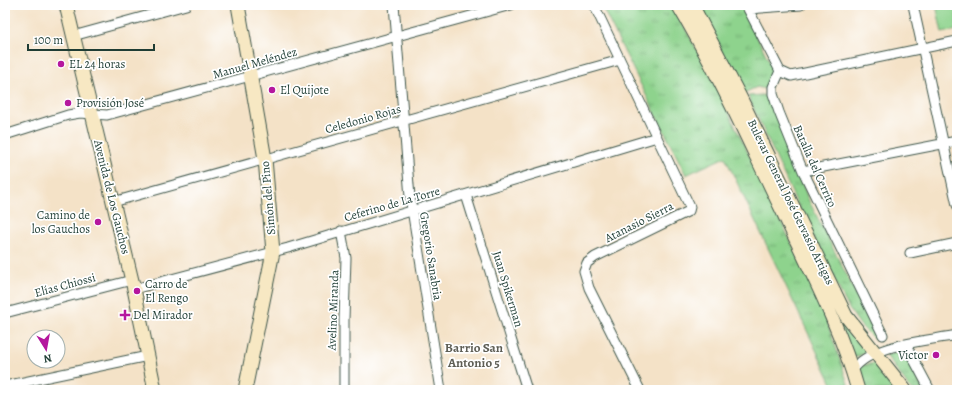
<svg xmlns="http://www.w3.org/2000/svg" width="962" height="395" font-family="Alegreya,serif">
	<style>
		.grass { fill: url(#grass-tufts); stroke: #568860 }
		.green { fill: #8ed38d; stroke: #568860 }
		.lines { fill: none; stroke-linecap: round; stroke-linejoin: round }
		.street-casing { stroke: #3f564a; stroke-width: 11 }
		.secondary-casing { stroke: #3f564a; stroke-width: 15 }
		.street { stroke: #fff; stroke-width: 9 }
		.secondary { stroke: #f7e8c3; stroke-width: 13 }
		.poi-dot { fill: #b5179e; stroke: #fff; stroke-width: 1.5 }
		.labels { text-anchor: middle; stroke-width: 3.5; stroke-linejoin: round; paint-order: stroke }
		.street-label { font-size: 12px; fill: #1f3d34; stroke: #fff }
		.poi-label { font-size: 12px; fill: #1f3d34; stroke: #fff; text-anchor: start }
		.neighbourhood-label { font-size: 13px; font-weight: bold; fill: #5e5e55; stroke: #fff }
	</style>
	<defs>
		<pattern id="grass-tufts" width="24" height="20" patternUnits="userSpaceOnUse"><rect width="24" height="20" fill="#8ed38d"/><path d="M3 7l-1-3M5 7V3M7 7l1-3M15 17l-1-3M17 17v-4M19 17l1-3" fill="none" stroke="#73ac74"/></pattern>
	</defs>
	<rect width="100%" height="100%" fill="#fff"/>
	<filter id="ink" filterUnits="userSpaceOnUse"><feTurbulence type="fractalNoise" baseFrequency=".025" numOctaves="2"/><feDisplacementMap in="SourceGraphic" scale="8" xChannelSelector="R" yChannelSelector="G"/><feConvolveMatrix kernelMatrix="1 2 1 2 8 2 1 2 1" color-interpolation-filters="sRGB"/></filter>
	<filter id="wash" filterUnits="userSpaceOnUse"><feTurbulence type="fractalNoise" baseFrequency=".012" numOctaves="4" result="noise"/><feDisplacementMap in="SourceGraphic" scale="16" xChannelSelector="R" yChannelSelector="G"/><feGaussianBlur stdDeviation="0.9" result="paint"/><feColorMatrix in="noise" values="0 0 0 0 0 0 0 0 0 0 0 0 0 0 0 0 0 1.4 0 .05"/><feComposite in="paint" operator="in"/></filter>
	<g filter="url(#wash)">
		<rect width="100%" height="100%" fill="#f4e2c7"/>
		<!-- grass -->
		<path class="grass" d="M601 5H672L708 70 821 304 850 390H835L725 157 686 175Z
			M684 5H687L867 352 854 358Z
			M696 5H741L774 71 769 90 757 87 744 93Z
			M762 95 769 97 809 201 878 337 876 341 861 326 849 309 798 206 748 96Z
			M900 351 904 352 923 390H911L886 355Z
			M876 363 896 390H864L858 369 864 365Z"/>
		<!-- green -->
		<path class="green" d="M936 5H957V30L942 33Z"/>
	</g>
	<g filter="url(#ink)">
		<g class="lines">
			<!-- street casing -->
			<g class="street-casing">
				<path id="street" d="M394 5 410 197 441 390
					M594 5 690 207 689 211 595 257 587 263 584 271 589 288 640 390
					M746 5 780 71 791 76 957 41
					M913 5 957 205
					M748 9 801 5
					M73 36 186 5
					M780 71 773 87V94L779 112 803 171 883 335
					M5 135 68 115 80 113 107 115 511 5
					M803 171 957 141
					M466 195 527 390
					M113 202 620 60
					M341 231 346 258 344 319V390
					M910 253 957 243
					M134 289 288 248 657 137
					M5 313 132 280
					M906 345 930 390
					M852 371C870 344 927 341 957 335
					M5 386 148 356"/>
			</g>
			<!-- secondary casing -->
			<g class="secondary-casing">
				<path id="secondary" d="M66 5 134 289 155 390
					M238 5 265 159 273 252 245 390
					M678 5C717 70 748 140 781 208 809 268 840 326 858 390
					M692 5 741 99 846 316 905 390"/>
			</g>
			<!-- street -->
			<use href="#street" class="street"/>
			<!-- secondary -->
			<use href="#secondary" class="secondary"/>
		</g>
	</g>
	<!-- markers -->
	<g class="poi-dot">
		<circle cx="61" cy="64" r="4"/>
		<circle cx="272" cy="90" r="4"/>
		<circle cx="68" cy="103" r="4"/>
		<circle cx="98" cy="222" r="4"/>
		<circle cx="137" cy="291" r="4"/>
		<path d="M123 309h4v4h4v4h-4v4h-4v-4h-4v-4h4z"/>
		<circle cx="936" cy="355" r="4"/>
	</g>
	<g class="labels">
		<!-- street labels -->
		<g class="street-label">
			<text transform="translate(255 63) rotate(-16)" y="4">Manuel Meléndez</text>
			<text transform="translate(363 119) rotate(-16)" y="4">Celedonio Rojas</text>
			<text transform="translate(815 166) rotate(66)" y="4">Batalla del Cerrito</text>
			<text transform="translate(112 197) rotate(76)" y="4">Avenida de Los Gauchos</text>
			<text transform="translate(268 198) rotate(-95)" y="4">Simón del Pino</text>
			<text transform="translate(791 202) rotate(64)" y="4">Bulevar General José Gervasio Artigas</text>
			<text transform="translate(392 204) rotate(-16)" y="4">Ceferino de La Torre</text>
			<text transform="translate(639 222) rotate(-27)" y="4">Atanasio Sierra</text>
			<text transform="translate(431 256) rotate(81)" y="4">Gregorio Sanabria</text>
			<text transform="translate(65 285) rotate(-15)" y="4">Elías Chiossi</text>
			<text transform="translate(508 289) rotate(73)" y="4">Juan Spikerman</text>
			<text transform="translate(333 310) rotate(-88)" y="4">Avelino Miranda</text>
		</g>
		<!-- poi labels -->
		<g class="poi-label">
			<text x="69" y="68">EL 24 horas</text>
			<text x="280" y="94">El Quijote</text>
			<text x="76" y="107">Provisión José</text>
			<text x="90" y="219" text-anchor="end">Camino de<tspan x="90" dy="14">los Gauchos</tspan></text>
			<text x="145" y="288">Carro de<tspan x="145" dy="14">El Rengo</tspan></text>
			<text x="133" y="319">Del Mirador</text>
			<text x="928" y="359" text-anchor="end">Victor</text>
		</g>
		<!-- neighbourhood labels -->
		<g class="neighbourhood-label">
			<text x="474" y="352">Barrio San<tspan x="474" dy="15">Antonio 5</tspan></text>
		</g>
	</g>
	<!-- margin -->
	<rect width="962" height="395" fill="none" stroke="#fff" stroke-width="20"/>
	<!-- north arrow -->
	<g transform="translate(46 349) rotate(169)"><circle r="19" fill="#ffffff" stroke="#a5b1ae"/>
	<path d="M0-3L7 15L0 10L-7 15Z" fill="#b5179e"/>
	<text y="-6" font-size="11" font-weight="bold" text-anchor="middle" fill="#1f3d34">N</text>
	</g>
	<!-- scale -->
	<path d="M28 44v6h126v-6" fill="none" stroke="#1f3d34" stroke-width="2"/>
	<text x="34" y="44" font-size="12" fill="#1f3d34" stroke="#ffffff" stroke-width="3" paint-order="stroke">100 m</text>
</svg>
